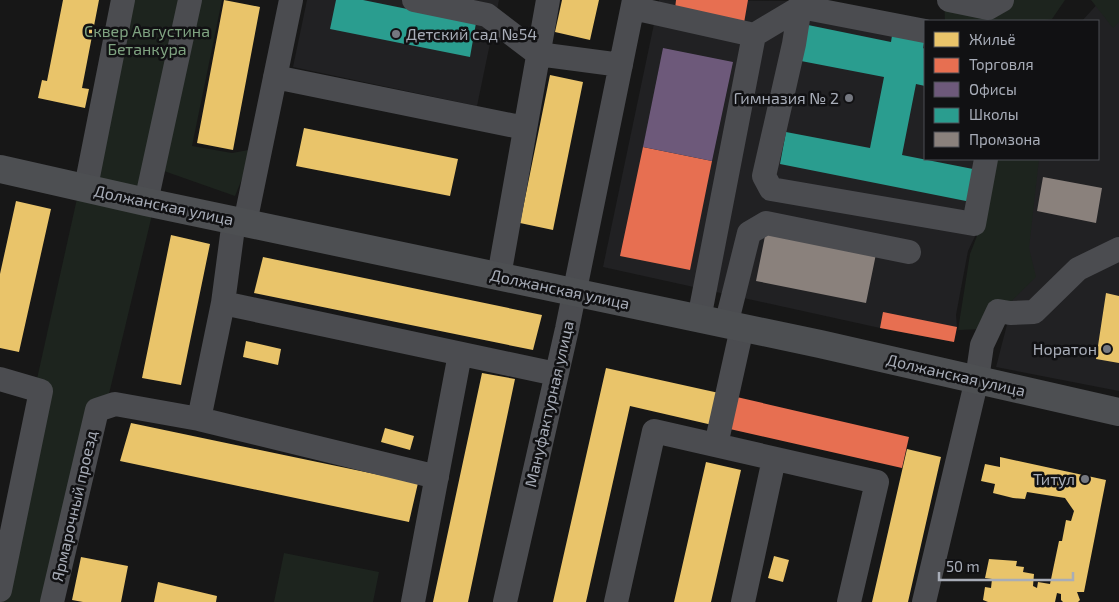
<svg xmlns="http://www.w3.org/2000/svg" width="1119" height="602" font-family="'Exo 2',sans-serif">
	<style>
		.built { fill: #212123 }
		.green { fill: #1d241e }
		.homes { fill: #e9c46a }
		.shops { fill: #e76f51 }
		.offices { fill: #6d597a }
		.schools { fill: #2a9d8f }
		.industry { fill: #8a817c }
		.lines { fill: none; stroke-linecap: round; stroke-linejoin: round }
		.minor { stroke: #4b4c50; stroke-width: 24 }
		.major { stroke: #4d4f52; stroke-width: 28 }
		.poi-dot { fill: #757880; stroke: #111113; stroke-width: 2 }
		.labels { text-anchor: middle; stroke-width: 5; stroke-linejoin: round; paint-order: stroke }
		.park-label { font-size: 16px; fill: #7fa381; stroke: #111113 }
		.poi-label { font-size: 16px; fill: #a8adb8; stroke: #111113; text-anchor: end }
		.street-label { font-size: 16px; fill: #a8adb8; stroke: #111113 }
	</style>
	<rect width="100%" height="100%" fill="#171717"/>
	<!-- built -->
	<path class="built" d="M307 0H499L477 106 293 67Z
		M659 0 811 1 925 25V159H992L978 230 968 251 956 315 957 327 954 342 880 328 603 267Z
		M1101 0H1119V391L996 367 1010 313 1037 159H1098V21H1082Z"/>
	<!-- green -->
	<path class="green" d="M115 0H195L157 172 151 219 59 602H0V546L78 194Z
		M198 0H222L192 146 232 153 254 149 235 196 164 171Z
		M944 0H1065L1052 19 1039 21H945Z
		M1091 0H1119V22L1113 28Z
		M992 159H1039L1029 248 1036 277 983 329 958 330 970 254 987 210Z
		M284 553 379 572 373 602H274Z"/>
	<!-- homes -->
	<path class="homes" d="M63 0H99L82 88 89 89 85 108 38 98 42 80 47 81Z
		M224 0 260 7 233 150 197 143Z
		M562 0H599L590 40 555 32Z
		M550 75 583 82 553 230 520 223Z
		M304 128 458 159 450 196 296 166Z
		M16 201 51 209 19 352 0 348V274Z
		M171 235 210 244 181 385 142 378Z
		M263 257 542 315 533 350 254 293Z
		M1106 293 1119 296V363L1096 359Z
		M246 341 281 349 278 365 243 357Z
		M606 368 728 395 721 427 630 406 586 602H553Z
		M482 373 515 379 468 602H433Z
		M131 423 418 483 409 522 120 461Z
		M385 428 414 436 410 450 381 442Z
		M907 449 941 457 908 602H872Z
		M1000 457 1106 480 1084 592H1077L1080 600 1078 602H1063L1061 600V594L1057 593 1055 602H988L983 600 985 587 991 588 992 579 985 578 989 559 1017 561 1016 566 1024 567 1023 572 1034 574 1033 586 1037 588 1038 582 1050 584 1059 541H1062L1066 520 1071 521 1074 511 1065 498 1027 492 1025 499 1013 498 993 493 995 484 981 481 985 464 1000 467Z
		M706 462 741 470 711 602H674Z
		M774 556 789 560 783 582 768 578Z
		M81 557 128 566 121 602H83L72 600Z
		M158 582 217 596 216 602H154Z"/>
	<!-- shops -->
	<path class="shops" d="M676 0H748L744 23 675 9Z
		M643 147 712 161 690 270 620 256Z
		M883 312 957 327 954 342 880 328Z
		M728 395 909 437 902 468 721 427Z"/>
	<!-- offices -->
	<path class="offices" d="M663 48 733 62 712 161 643 147Z"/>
	<!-- schools -->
	<path class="schools" d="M336 0H363L476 23 470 57 330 29Z
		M808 25 891 42 893 29 925 38 923 48 925 49V86L916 84 902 155 978 170 971 202 780 164 786 132 870 148 884 77 801 61Z"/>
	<!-- industry -->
	<path class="industry" d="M1043 177 1102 188 1096 223 1037 211Z
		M766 231 876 254 866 303 756 281Z"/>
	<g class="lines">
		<!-- minor -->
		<path class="minor" d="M414 0 487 15 538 54 621 65
			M801 0 794 44 764 176 771 189 974 224 986 159
			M949 0 988 8 1002 0
			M633 8 754 35 699 319
			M754 35 801 7 925 31
			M275 77 525 128
			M86 187 123 0
			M146 202 190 0
			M245 223 291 0
			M499 276 548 0
			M223 303 556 374
			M726 325 749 233 766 223 909 252
			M0 379 41 391 0 590
			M199 419 223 303 234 220
			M716 445 742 328
			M52 602 97 410 115 404 199 419 437 477
			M413 602 460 354
			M505 602 567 329 634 0
			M616 602 654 431 877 482 849 602
			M743 602 774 459
			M924 602 977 379 982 345 998 311 1010 313 1034 312 1078 269 1119 249"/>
		<!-- major -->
		<path class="major" d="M0 169 146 202 820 344 1119 412"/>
	</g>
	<!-- markers -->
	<g class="poi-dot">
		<circle cx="396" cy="34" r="5"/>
		<circle cx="849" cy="98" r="5"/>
		<circle cx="1107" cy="349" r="5"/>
		<circle cx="1085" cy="479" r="5"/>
	</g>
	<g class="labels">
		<!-- park labels -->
		<g class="park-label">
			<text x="147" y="37">Сквер Августина<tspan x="147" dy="18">Бетанкура</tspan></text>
		</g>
		<!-- poi labels -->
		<g class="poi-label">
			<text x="406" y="40" text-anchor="start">Детский сад №54</text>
			<text x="839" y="104">Гимназия № 2</text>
			<text x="1097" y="355">Норатон</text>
			<text x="1075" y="485">Титул</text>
		</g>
		<!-- street labels -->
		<g class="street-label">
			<text transform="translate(164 205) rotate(12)" y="6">Должанская улица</text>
			<text transform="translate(560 289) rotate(12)" y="6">Должанская улица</text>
			<text transform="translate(956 375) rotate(13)" y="6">Должанская улица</text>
			<text transform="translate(549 404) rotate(-77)" y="6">Мануфактурная улица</text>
			<text transform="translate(74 506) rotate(-77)" y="6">Ярмарочный проезд</text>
		</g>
	</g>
	<!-- legend -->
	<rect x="924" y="20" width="175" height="140" fill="#111113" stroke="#4d4f55"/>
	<rect x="934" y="32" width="25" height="15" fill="#e9c46a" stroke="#4d4f55"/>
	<text x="969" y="45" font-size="15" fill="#a8adb8">Жильё</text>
	<rect x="934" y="58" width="25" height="15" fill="#e76f51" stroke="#4d4f55"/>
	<text x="969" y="70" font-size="15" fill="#a8adb8">Торговля</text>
	<rect x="934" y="82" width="25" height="15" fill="#6d597a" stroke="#4d4f55"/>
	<text x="969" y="95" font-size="15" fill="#a8adb8">Офисы</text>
	<rect x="934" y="108" width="25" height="15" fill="#2a9d8f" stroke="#4d4f55"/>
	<text x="969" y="120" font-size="15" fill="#a8adb8">Школы</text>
	<rect x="934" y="132" width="25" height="15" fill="#8a817c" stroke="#4d4f55"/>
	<text x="969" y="145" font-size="15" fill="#a8adb8">Промзона</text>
	<!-- scale -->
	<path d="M939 572v8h134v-8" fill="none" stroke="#a8adb8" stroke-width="2.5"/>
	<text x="946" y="572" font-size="15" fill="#a8adb8" stroke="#111113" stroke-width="4" paint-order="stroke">50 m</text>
</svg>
